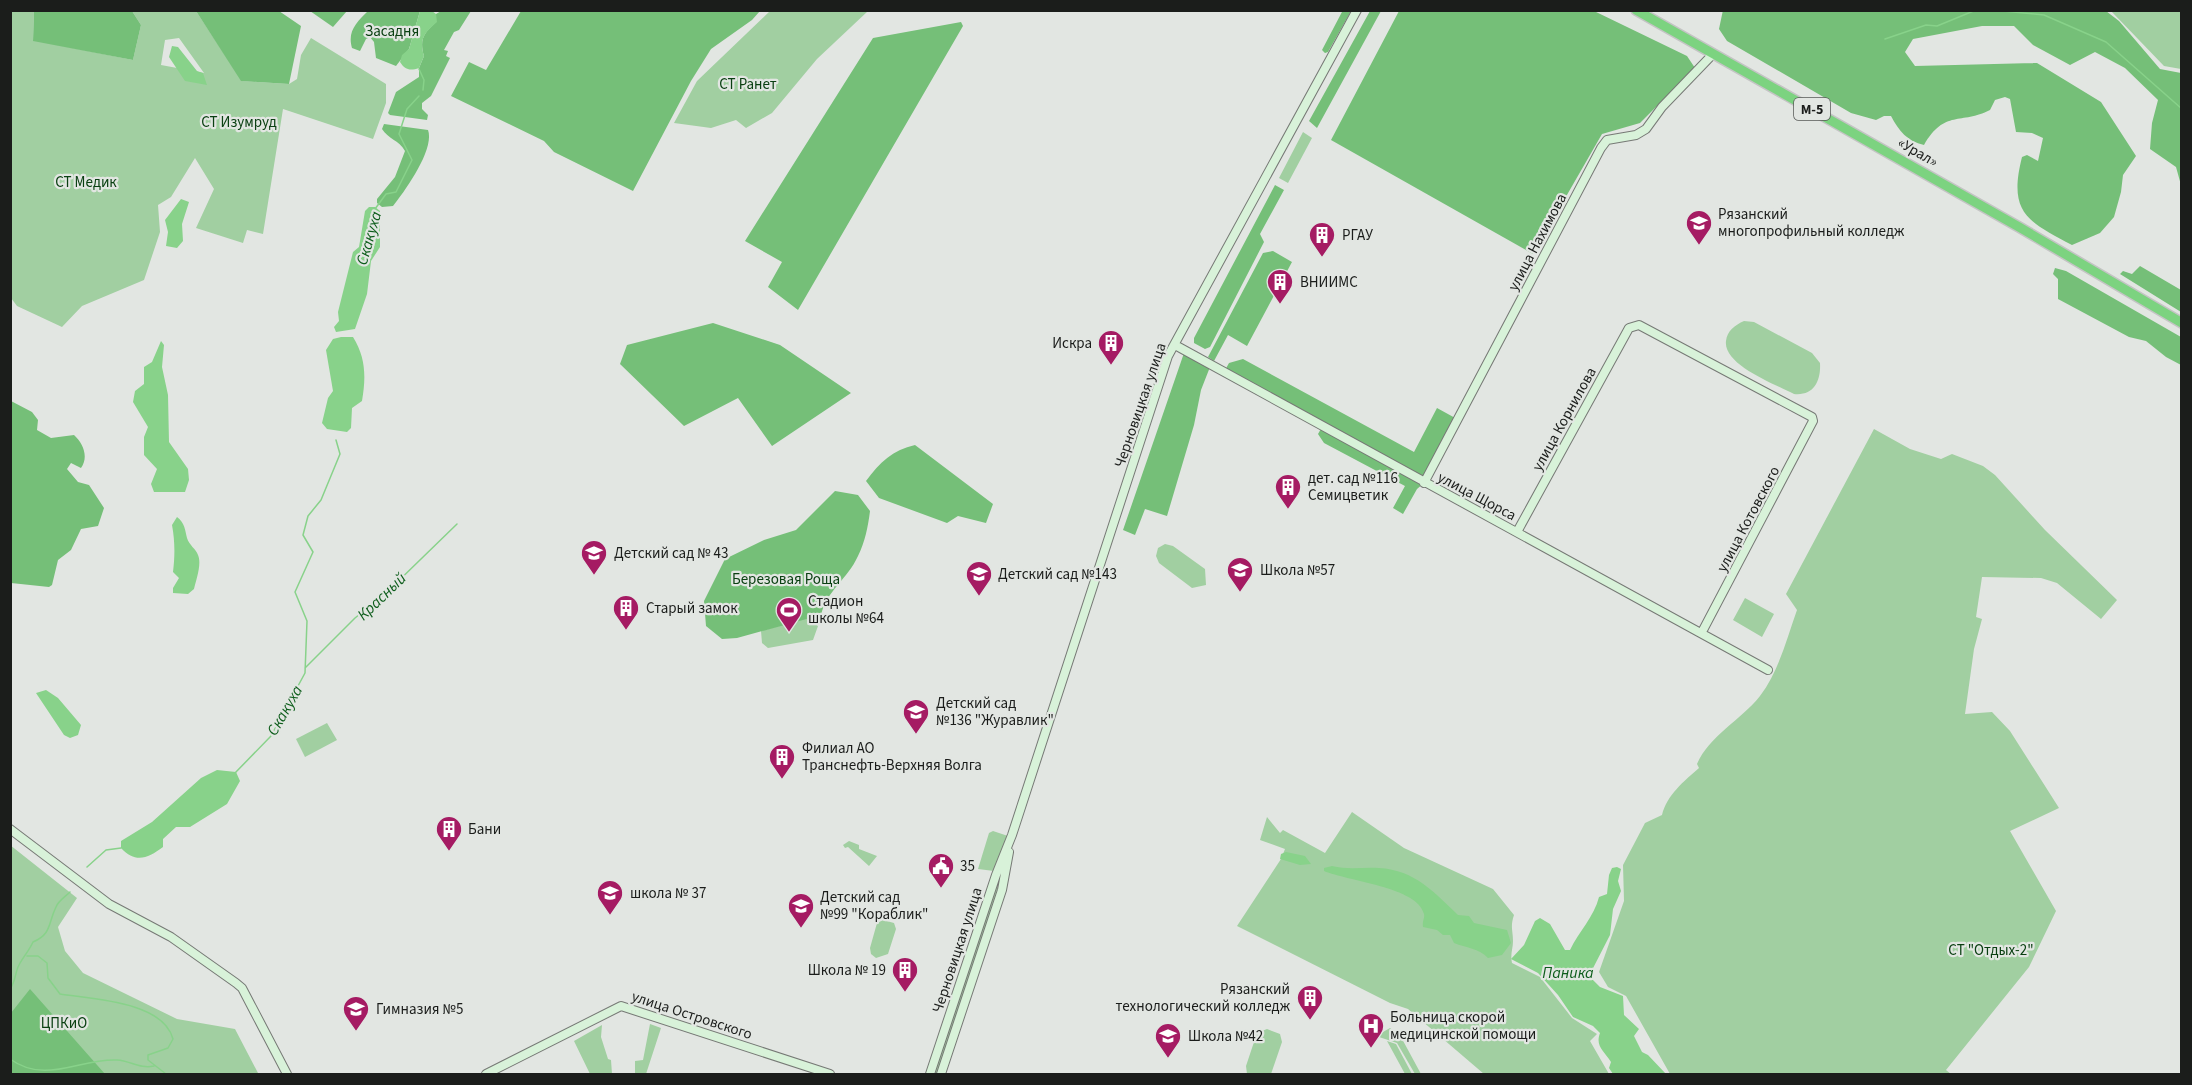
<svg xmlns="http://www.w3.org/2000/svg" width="2192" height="1085" font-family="'Source Sans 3',sans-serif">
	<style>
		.green { fill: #a1cfa1; fill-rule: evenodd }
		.forest { fill: #75bf78 }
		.water { fill: #88d28a }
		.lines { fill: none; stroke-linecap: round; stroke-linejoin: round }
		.stream { stroke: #88d28a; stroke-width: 1.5 }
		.secondary-casing { stroke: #767975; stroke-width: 10 }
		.highway-casing { stroke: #c4c4c4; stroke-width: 12 }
		.secondary { stroke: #d8f2d9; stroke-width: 8 }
		.highway { stroke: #7cd380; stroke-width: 9 }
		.labels { text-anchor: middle; stroke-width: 4.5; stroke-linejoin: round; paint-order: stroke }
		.shield { fill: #e2e6e2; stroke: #575957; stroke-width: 1.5 }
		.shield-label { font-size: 14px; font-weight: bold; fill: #1b1d1b }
		.park-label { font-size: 15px; fill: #0a4012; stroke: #e2e6e2 }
		.street-label { font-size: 15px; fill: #1b1d1b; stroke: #e2e6e2 }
		.poi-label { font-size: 15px; fill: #1b1d1b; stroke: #e2e6e2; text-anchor: start }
		.water-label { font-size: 16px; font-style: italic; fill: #0d5d1b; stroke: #e2e6e2 }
	</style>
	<rect width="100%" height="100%" fill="#e2e6e2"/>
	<!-- green -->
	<path class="green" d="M771 10 868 11 817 59 772 113 746 128 736 120 711 128 674 123 697 81Z
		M10 11H34L33 40 133 60 141 25 132 11H196L242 81 289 84 297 79 301 55 311 38 386 84V103L373 139 283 109 263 234 247 230 243 243 196 228 214 189 195 158 171 197 158 205 160 232 144 280 82 306 62 327 17 306 11 298ZM179 38 204 73 161 65 165 40Z
		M2111 11H2181V69L2164 66Z
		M1303 132 1312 138 1288 183 1279 178Z
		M1744 321 1754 322 1812 353 1820 363C1821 381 1814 396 1794 394 1775 384 1723 365 1726 341 1727 331 1735 325 1744 321Z
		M1874 429 1910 449 1941 459 1952 454 1983 466 1995 475 2045 530 2117 600 2101 619 2057 583 2041 578 1982 577 1976 617 1982 619 1974 649 1965 714 1992 712 2010 731 2059 808 2010 831 2056 911 2029 967 1946 1070 1951 1074H1670L1626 996 1608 987 1599 972 1624 901 1623 865 1645 823 1662 815C1667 795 1684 781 1699 768L1697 764C1709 736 1741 720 1760 696 1779 671 1787 638 1797 610L1786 594Z
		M1165 544 1173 546 1205 569 1206 585 1192 588 1159 563 1156 556 1158 548Z
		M1745 598 1774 614 1762 637 1733 620Z
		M807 618 818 626 813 640 768 648 762 643 761 631Z
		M327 723 337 740 305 757 296 739Z
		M1352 812 1404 848 1493 889 1514 915C1510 927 1513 930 1513 941 1513 949 1510 954 1512 963L1540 977 1572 1018 1597 1034 1590 1041 1609 1074H1484L1408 1009 1390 1003 1237 926 1281 859 1285 849 1260 840 1267 817 1280 833 1283 830 1325 853Z
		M993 831 1008 836 994 871 978 869 989 833Z
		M849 841 859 845V849L877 856 869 866 848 847 845 848 843 845Z
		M10 845 77 898 58 927 65 951 83 973 177 1019 235 1029 258 1073 11 1074Z
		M998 887 938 1074H933L995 888Z
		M883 920 894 923 896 929 888 954 876 958 871 954 870 948 877 923Z
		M650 1024 661 1028 646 1074H635V1061L643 1060Z
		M602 1025 601 1037 608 1059 611 1060 612 1074H590L574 1041Z
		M1390 1028 1401 1037 1421 1074H1415L1397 1043 1376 1036Z
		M1267 1029 1280 1034 1282 1042 1271 1074H1247L1246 1066 1257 1033Z
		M1387 1041 1396 1044 1412 1074H1405Z"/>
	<!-- forest -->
	<path class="forest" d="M1343 10 1351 11 1328 52 1325 53 1322 50Z
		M1723 10 2106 11 2119 21 2160 69 2181 73V185L2176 167 2150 149 2152 123 2158 100 2125 68 2095 52 2070 65 2033 45 2014 26H1982L1913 39 1905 52 1915 66 2037 63 2101 102 2136 156 2123 175 2121 192 2114 217 2100 233 2072 245C2027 221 2008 213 2022 157L2027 155 2038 161 2043 138 2032 133 2016 132 2010 99 2005 97 1995 100 1990 110C1961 125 1945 109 1924 145 1907 141 1899 131 1891 116H1884L1876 120 1851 113 1727 41 1719 29Z
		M34 11H132L141 25 133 60 33 41Z
		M196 11H279L301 26 289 84 241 81Z
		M310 11 347 10V11L333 27Z
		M368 11H420L409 49 396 66 376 58 374 42 370 37 366 39 360 51 352 48C347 31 357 22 368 11Z
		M441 11H471L459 30 454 32 444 50 448 51 446 56 450 58 431 96 422 103V109L428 115 427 120 390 115 388 113 396 92 419 77V68L424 56C419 39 424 33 436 22V14Z
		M521 11V10L760 11 752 20 711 49 691 81 633 191 554 152 544 141 451 96 469 62 486 70Z
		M1370 11H1381L1317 128 1309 121Z
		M1399 11H1594L1687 56 1695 68 1640 123 1602 134 1533 254 1331 140Z
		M961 22 963 26 798 310 768 287 782 262 745 241 873 38Z
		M384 124 428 130C435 149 405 191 393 206L382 207 377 203V199L395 177 405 151C399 140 388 139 382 129Z
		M1275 185 1284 190 1260 234 1264 242 1210 347 1205 349 1194 343V338Z
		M1273 251 1292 262 1247 346 1228 335 1214 361 1208 357 1263 253Z
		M2140 266 2181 290V312L2120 274 2123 271 2132 274Z
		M2055 268 2066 271 2181 337V365L2166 357 2146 341 2129 337 2058 299V279L2053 274Z
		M713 323 780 345 851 393 772 446 738 398 684 426 620 364 627 345Z
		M1184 353 1210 367 1201 390 1194 425 1167 516 1145 509 1135 535 1123 530Z
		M1243 359 1414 452 1437 408 1457 419 1424 483 1417 489 1403 514 1393 508 1405 486 1324 443 1318 434 1322 427 1224 372 1229 363Z
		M11 401 32 412 38 420 37 430 51 438 74 435C83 443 89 457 81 468L71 463 67 469 78 482 89 485 104 508 98 526 81 529 71 550 58 560 52 585 49 587 11 583Z
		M915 445 993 504 986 523 958 516 947 523 879 498 866 481C880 462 893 450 915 445Z
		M835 491 858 495 870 511C868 527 865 542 858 556 847 580 827 590 821 615L737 638 722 639 706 626 704 601 725 559 764 540 796 530Z
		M30 989 105 1074H11V1013Z"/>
	<!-- water -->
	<path class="water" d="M420 11H432L436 14 437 22C424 33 419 39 424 56L419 68C410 71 405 70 400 62L402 55 409 49Z
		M172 46 178 47 197 71 203 73 207 85 185 81 169 57Z
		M181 199 189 202 182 224 183 241 177 248 166 246 168 232 165 220Z
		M369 207H375L380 211V247L371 261 367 294 355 329 336 332 334 327 339 321 338 312 353 252 359 247 365 211Z
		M341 337H353C366 358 366 377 362 401L352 408 351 428 347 432 327 429 322 423 328 398 333 391 326 350 333 339Z
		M161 341 164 345 162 367 168 395 169 442 188 469 189 480 185 492H154L151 484 157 469 144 455V437L148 427 133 402 135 391 144 384V367L152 362Z
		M177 517C185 523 185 530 187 538 189 545 196 549 198 555 202 564 196 580 194 589L188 594 173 593V588L179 578 173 572C175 556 175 541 172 525Z
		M46 690 58 698 81 725 78 735 70 738 64 735 36 693Z
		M217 770 236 772 240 781 227 804 190 827H176L163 839V847C148 858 136 864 121 848V841L152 822 201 778Z
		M1286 852 1305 856 1311 864 1300 865 1280 859 1281 854Z
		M1332 866C1348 870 1363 867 1379 868 1415 870 1435 893 1458 915L1469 916 1474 923 1507 930 1511 943 1502 955 1488 958C1479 948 1466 948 1454 943L1450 935H1443L1437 930 1423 927C1422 921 1425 918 1424 914 1418 887 1347 881 1324 871V868Z
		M1617 867 1621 869 1618 881 1621 891 1613 909 1610 935 1589 976 1600 987 1623 996 1624 1015 1639 1029 1634 1036 1642 1052 1648 1055 1666 1074H1613L1609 1068 1611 1062C1604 1051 1595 1046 1600 1033L1593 1026 1573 1017 1558 995 1538 973 1511 959 1524 945 1535 921 1540 918 1550 924 1565 950H1570C1579 931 1594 917 1599 897L1607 894 1609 875 1612 868Z"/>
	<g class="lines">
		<!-- stream -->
		<path class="stream" d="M1993 10 2044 15 2106 42 2182 109
			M1885 39 1926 25 1937 26 1976 10
			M419 69 424 80 423 90
			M375 209 386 194 396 192 412 160 399 134 407 109 419 96
			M305 668 355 618 385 594 457 524
			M235 773 271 736 305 673 307 621 295 592 313 552 303 535 308 516 321 500 340 454 336 440
			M87 867 106 850 121 848
			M27 956H38L47 963 48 978 60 994C91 999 163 1001 173 1039L168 1048 148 1055V1060L166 1074
			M10 989C16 981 15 972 19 965 23 957 29 951 33 942 52 934 48 923 56 907 58 901 66 896 70 892
			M10 1059C46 1085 80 1058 117 1060 131 1061 140 1069 154 1066"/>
		<!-- secondary casing -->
		<g class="secondary-casing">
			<path id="secondary" d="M1175 345 1768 670
				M1424 483 1601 148 1607 140 1636 135 1646 129 1662 107 1713 54
				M1517 532 1629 328 1639 325 1812 417 1813 421 1702 632
				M10 829 109 904 171 937 236 983 242 988 287 1074
				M486 1074 621 1006 830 1074
				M930 1074 996 875 1012 835 1168 356 1357 10
				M941 1074 1002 890 1009 852"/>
		</g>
		<!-- highway casing -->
		<g class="highway-casing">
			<path id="highway" d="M1636 10 2019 227 2182 323"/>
		</g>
		<!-- secondary -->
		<use href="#secondary" class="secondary"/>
		<!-- highway -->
		<use href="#highway" class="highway"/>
	</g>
	<!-- icons -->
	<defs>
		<g id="university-pin" transform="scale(1.35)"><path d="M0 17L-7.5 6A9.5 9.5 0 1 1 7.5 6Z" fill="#a51b63" stroke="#e2e6e2"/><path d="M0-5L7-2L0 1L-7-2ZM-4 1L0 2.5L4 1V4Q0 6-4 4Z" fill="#fff"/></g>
		<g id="building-pin" transform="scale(1.35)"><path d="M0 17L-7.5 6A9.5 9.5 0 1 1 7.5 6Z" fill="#a51b63" stroke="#e2e6e2"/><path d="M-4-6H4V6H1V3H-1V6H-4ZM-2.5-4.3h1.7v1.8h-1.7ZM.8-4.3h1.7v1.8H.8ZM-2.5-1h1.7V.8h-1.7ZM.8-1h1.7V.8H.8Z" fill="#fff"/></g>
		<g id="school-pin" transform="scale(1.35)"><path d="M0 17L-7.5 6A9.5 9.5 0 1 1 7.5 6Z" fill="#a51b63" stroke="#e2e6e2"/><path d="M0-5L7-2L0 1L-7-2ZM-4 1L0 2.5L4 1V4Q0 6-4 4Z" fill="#fff"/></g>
		<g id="stadium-pin" transform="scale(1.35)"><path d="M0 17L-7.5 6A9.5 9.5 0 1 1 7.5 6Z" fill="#a51b63" stroke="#e2e6e2"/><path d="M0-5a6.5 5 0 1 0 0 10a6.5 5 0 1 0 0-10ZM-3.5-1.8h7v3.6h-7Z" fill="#fff"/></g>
		<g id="civic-pin" transform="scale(1.35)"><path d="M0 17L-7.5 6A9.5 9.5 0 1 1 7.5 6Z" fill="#a51b63" stroke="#e2e6e2"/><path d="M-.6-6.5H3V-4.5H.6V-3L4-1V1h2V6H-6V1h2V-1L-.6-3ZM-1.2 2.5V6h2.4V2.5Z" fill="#fff"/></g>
		<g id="hospital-pin" transform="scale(1.35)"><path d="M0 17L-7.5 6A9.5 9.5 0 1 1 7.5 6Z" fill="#a51b63" stroke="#e2e6e2"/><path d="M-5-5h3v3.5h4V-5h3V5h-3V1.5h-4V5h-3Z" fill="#fff"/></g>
	</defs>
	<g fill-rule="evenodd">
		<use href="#university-pin" x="1699" y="223"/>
		<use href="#building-pin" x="1322" y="235"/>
		<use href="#building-pin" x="1280" y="282"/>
		<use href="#building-pin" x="1111" y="343"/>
		<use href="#building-pin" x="1288" y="487"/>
		<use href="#school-pin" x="594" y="553"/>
		<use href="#school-pin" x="1240" y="570"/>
		<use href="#school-pin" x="979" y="574"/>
		<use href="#building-pin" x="626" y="608"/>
		<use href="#stadium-pin" x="789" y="610"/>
		<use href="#school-pin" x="916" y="712"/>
		<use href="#building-pin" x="782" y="757"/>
		<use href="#building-pin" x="449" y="829"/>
		<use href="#civic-pin" x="941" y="866"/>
		<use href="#school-pin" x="610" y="893"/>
		<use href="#school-pin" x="801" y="906"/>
		<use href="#building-pin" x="905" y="970"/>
		<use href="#building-pin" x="1310" y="998"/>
		<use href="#school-pin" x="356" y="1009"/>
		<use href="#hospital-pin" x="1371" y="1026"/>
		<use href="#school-pin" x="1168" y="1036"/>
	</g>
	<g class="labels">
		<!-- shield labels -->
		<rect class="shield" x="1794" y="98" width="36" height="22" rx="4.5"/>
		<g class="shield-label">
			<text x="1812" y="114">М-5</text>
		</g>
		<!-- park labels -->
		<g class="park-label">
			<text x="392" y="36">Засадня</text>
			<text x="748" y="89">СТ Ранет</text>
			<text x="239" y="127">СТ Изумруд</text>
			<text x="86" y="187">СТ Медик</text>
			<text x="786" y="584">Березовая Роща</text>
			<text x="1991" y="955">СТ "Отдых-2"</text>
			<text x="64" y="1028">ЦПКиО</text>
		</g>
		<!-- street labels -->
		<g class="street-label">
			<text transform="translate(1918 152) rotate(30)" y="5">«Урал»</text>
			<text transform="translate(1537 242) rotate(-62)" y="5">улица Нахимова</text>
			<text transform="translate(1140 405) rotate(-71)" y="5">Черновицкая улица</text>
			<text transform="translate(1564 419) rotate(-61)" y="5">улица Корнилова</text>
			<text transform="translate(1477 496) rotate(28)" y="5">улица Щорса</text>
			<text transform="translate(1748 519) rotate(-62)" y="5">улица Котовского</text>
			<text transform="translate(957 950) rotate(-72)" y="5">Черновицкая улица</text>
			<text transform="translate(692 1015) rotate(18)" y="5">улица Островского</text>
		</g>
		<!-- poi labels -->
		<g class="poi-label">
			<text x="1718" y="219">Рязанский<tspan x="1718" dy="17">многопрофильный колледж</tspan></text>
			<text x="1342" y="240">РГАУ</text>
			<text x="1300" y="287">ВНИИМС</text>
			<text x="1092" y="348" text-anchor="end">Искра</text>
			<text x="1308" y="483">дет. сад №116<tspan x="1308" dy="17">Семицветик</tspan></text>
			<text x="614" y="558">Детский сад № 43</text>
			<text x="1260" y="575">Школа №57</text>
			<text x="998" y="579">Детский сад №143</text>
			<text x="808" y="606">Стадион<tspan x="808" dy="17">школы №64</tspan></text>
			<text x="646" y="613">Старый замок</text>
			<text x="936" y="708">Детский сад<tspan x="936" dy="17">№136 "Журавлик"</tspan></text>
			<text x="802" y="753">Филиал АО<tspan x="802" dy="17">Транснефть-Верхняя Волга</tspan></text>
			<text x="468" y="834">Бани</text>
			<text x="960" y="871">35</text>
			<text x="630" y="898">школа № 37</text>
			<text x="820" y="902">Детский сад<tspan x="820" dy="17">№99 "Кораблик"</tspan></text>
			<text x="886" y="975" text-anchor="end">Школа № 19</text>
			<text x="1290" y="994" text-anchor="end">Рязанский<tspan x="1290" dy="17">технологический колледж</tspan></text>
			<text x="376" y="1014">Гимназия №5</text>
			<text x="1390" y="1022">Больница скорой<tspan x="1390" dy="17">медицинской помощи</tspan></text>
			<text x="1188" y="1041">Школа №42</text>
		</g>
		<!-- water labels -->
		<g class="water-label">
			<text transform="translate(368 238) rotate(-74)" y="6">Скакуха</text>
			<text transform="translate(381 596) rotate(-44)" y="6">Красный</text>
			<text transform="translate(284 710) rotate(-60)" y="6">Скакуха</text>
			<text x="1568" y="978">Паника</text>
		</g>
	</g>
	<!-- border -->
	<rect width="2192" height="1085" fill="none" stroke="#1b1d1b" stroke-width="24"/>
</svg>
